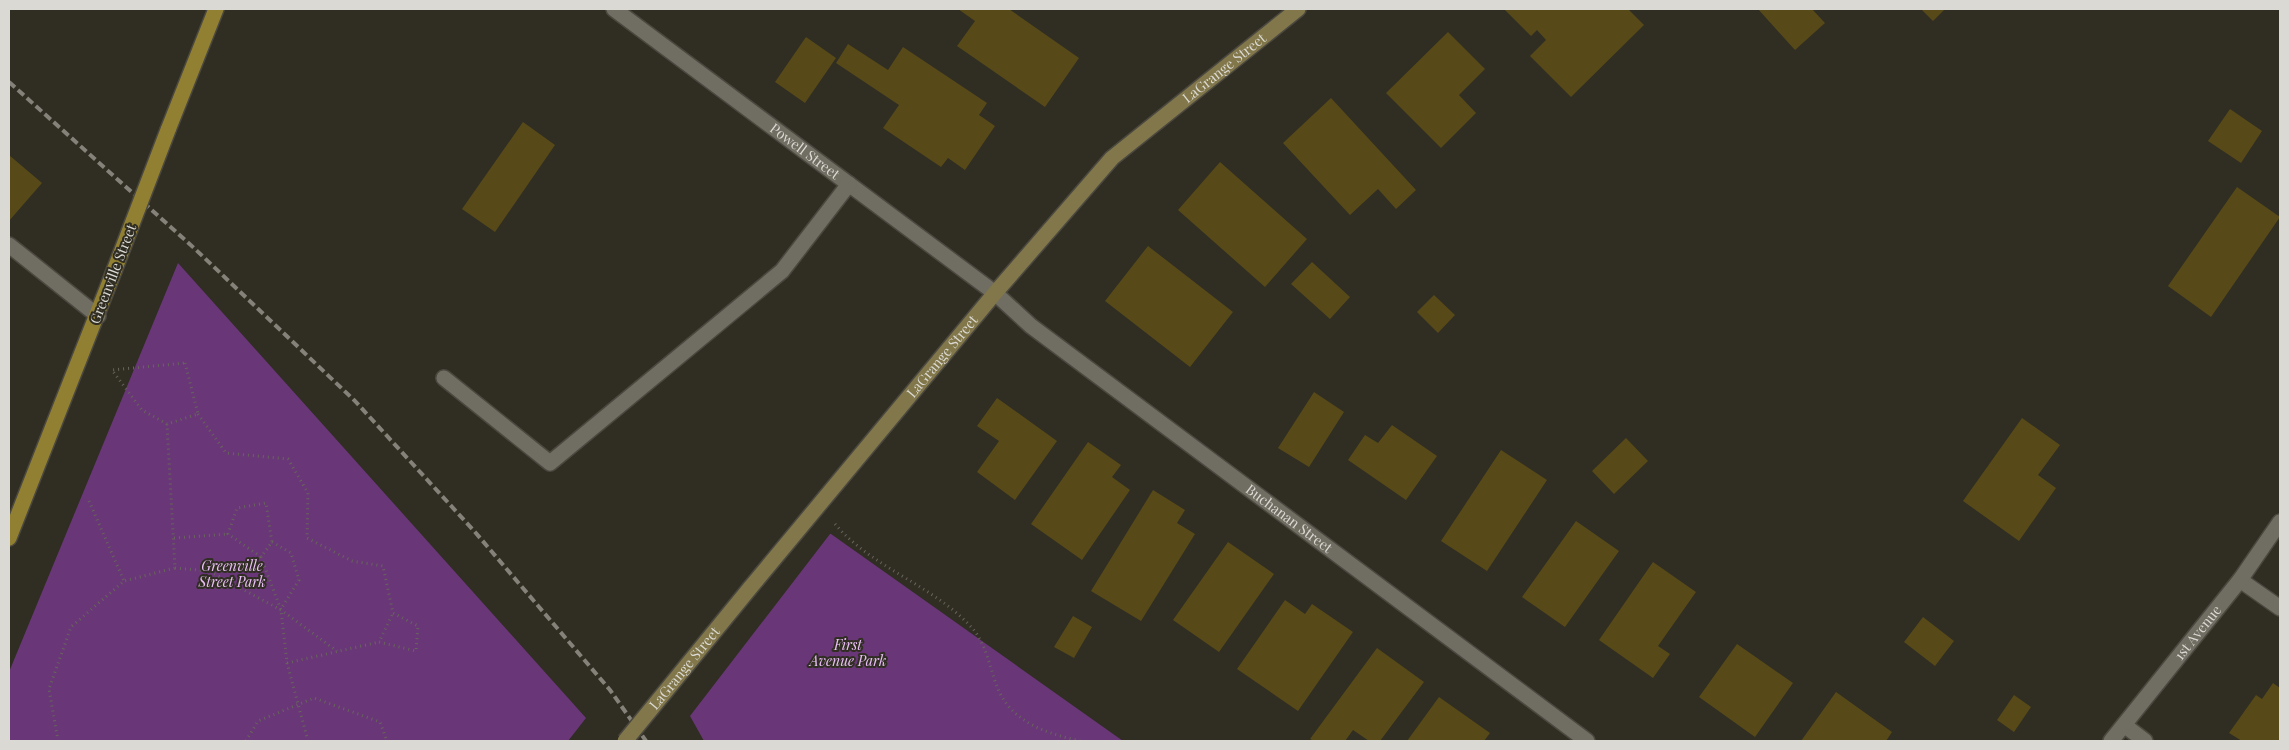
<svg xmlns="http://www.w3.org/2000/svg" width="2289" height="750" font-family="'Playfair Display',serif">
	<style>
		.green { fill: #693777 }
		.building { fill: #574a18 }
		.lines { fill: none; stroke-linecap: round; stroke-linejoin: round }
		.lane-casing { stroke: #4b4840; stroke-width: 18 }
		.street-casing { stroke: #4b4840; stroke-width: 18 }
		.secondary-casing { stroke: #4b4840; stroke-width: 18 }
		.primary-casing { stroke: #4b4840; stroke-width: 18 }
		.path { stroke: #67645b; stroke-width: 3; stroke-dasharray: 1 4; stroke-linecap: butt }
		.lane { stroke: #706d62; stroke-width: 15 }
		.street { stroke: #706d62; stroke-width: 15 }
		.secondary { stroke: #81774a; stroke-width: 15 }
		.primary { stroke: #928032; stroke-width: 15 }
		.rail { stroke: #85827a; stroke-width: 4; stroke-dasharray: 8 4; stroke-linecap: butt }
		.secondary-bridge-casing { stroke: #4b4840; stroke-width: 18; stroke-linecap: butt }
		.primary-bridge-casing { stroke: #4b4840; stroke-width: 18; stroke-linecap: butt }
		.secondary-bridge { stroke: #81774a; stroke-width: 15 }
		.primary-bridge { stroke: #928032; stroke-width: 15 }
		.labels { text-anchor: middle; stroke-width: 4; stroke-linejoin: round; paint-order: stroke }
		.street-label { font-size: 14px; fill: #dbd9d3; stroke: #302d23 }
		.park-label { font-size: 14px; font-style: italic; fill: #eac0f7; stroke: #302d23 }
	</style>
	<rect width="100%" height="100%" fill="#302d23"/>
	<!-- green -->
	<path class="green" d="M178 263 586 718 568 741H9V672Z
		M830 534H831L1123 741H704L690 716Z"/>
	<!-- building -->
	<path class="building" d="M958 9H1009L1079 58 1045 107 957 46 975 21Z
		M1504 9H1628L1644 25 1571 97 1530 56 1546 40 1537 30 1531 36Z
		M1758 9H1812L1825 23 1795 50Z
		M1921 9H1945L1933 21Z
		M1448 32 1485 69 1459 95 1476 113 1441 148 1386 93Z
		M806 37 836 58 805 103 775 82Z
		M848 44 888 70 903 47 987 103 979 115 995 126 965 170 948 158 941 167 883 128 899 105 836 63Z
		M1331 98 1416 190 1396 209 1378 189 1350 215 1283 143Z
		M2230 109 2262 131 2241 163 2208 141Z
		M523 122 555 145 495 232 462 209Z
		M9 155 42 183 9 221Z
		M1220 162 1307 239 1265 287 1178 210Z
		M2237 187 2280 217 2211 317 2168 286Z
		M1148 246 1233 312 1190 367 1105 301Z
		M1312 262 1350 297 1330 319 1291 284Z
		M1434 295 1455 315 1438 333 1417 312Z
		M1314 392 1344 412 1309 467 1278 448Z
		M997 398 1057 441 1015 500 977 472 999 441 977 426Z
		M2022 418 2060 445 2038 475 2056 488 2019 541 1963 501Z
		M1392 425 1437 456 1406 500 1348 460 1365 435 1378 443Z
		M1626 438 1648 461 1614 494 1592 471Z
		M1088 442 1121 465 1112 477 1130 490 1082 560 1031 524Z
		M1501 450 1547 480 1487 571 1441 541Z
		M1153 490 1185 510 1177 523 1195 534 1141 621 1091 591Z
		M1576 521 1619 551 1565 627 1522 597Z
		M1228 542 1274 574 1219 652 1173 620Z
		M1653 562 1696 592 1658 646 1670 654 1653 678 1599 640Z
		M1285 600 1305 614 1312 604 1353 632 1298 711 1237 669Z
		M1073 616 1092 627 1074 658 1054 647Z
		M1923 617 1954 641 1935 666 1904 642Z
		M1737 644 1793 683 1755 737 1699 697Z
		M1377 648 1424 682 1380 741H1369L1353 730 1345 741H1314L1310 739Z
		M2273 683 2280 688V741H2242L2229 733 2256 695 2262 699Z
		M1836 692 1892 732 1886 741H1801Z
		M2014 695 2031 707 2014 732 1997 720Z
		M1439 697 1490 733 1484 741H1407Z"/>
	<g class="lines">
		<!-- lane casing -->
		<g class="lane-casing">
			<path id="lane" d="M2124 725 2145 741"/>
		</g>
		<!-- street casing -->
		<g class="street-casing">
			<g id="street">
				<path id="s1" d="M614 9 995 293 1031 326 1587 741"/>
				<path d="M9 245 98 316"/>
				<path d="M444 378 550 463 782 271 849 184"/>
				<path d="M2240 580 2280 608"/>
				<path id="s2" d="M2111 741 2240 580 2280 522"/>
			</g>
		</g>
		<!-- secondary casing -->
		<g class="secondary-casing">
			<g id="secondary">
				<path id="s3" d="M750 588 995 293 1112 158 1298 9"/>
			</g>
		</g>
		<!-- primary casing -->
		<g class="primary-casing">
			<path id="primary" d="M168 130 216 9
				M9 538 114 271"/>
		</g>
		<!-- path -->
		<path class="path" d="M185 363 198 414 167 424 142 410 112 370Z
			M198 414 226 453 288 459 308 493 307 538 352 561 383 566 393 613 418 626 416 651 379 642 393 613
			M89 501 124 581
			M835 524C873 569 934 585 973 629 984 642 989 662 994 678 1006 720 1041 732 1080 741
			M174 538 228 534
			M272 542 291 553 299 580 281 609
			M261 557 228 534 237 508 266 503 272 542 261 557 281 610 287 663 308 741
			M175 568 209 571 281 610 337 651
			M287 663 379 642
			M58 741 49 689 71 627 124 581 175 568 167 424
			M246 741 258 721 314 698 380 722 387 741"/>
		<!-- lane -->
		<use href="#lane" class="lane"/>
		<!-- street -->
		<use href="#street" class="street"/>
		<!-- secondary -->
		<use href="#secondary" class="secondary"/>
		<!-- primary -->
		<use href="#primary" class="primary"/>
		<!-- rail -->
		<path class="rail" d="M9 82 194 248 355 401 475 532 610 690 646 741"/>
		<!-- secondary-bridge casing -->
		<g class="secondary-bridge-casing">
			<g id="secondary-bridge">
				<path id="s4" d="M625 741 750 588"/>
			</g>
		</g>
		<!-- primary-bridge casing -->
		<g class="primary-bridge-casing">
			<path id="primary-bridge" d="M114 271 168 130"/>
		</g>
		<!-- secondary-bridge -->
		<use href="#secondary-bridge" class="secondary-bridge"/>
		<!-- primary-bridge -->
		<use href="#primary-bridge" class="primary-bridge"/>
	</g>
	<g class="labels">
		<!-- street labels -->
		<g class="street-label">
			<text dy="5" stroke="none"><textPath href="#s3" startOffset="706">LaGrange Street</textPath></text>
			<text dy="5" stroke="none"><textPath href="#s1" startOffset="238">Powell Street</textPath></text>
			<text transform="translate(113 274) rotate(-69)" y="5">Greenville Street</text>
			<text dy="5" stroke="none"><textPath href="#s3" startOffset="301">LaGrange Street</textPath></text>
			<text dy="5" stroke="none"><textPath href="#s1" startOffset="846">Buchanan Street</textPath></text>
			<text dy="5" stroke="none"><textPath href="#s2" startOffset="139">1st Avenue</textPath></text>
			<text dy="5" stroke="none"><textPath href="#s4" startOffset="94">LaGrange Street</textPath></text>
		</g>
		<!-- park labels -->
		<g class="park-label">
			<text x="232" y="571">Greenville<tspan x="232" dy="16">Street Park</tspan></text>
			<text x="848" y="650">First<tspan x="848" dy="16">Avenue Park</tspan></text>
		</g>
	</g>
	<!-- border -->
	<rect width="2289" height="750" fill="none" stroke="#dbd9d3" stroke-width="20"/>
</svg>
